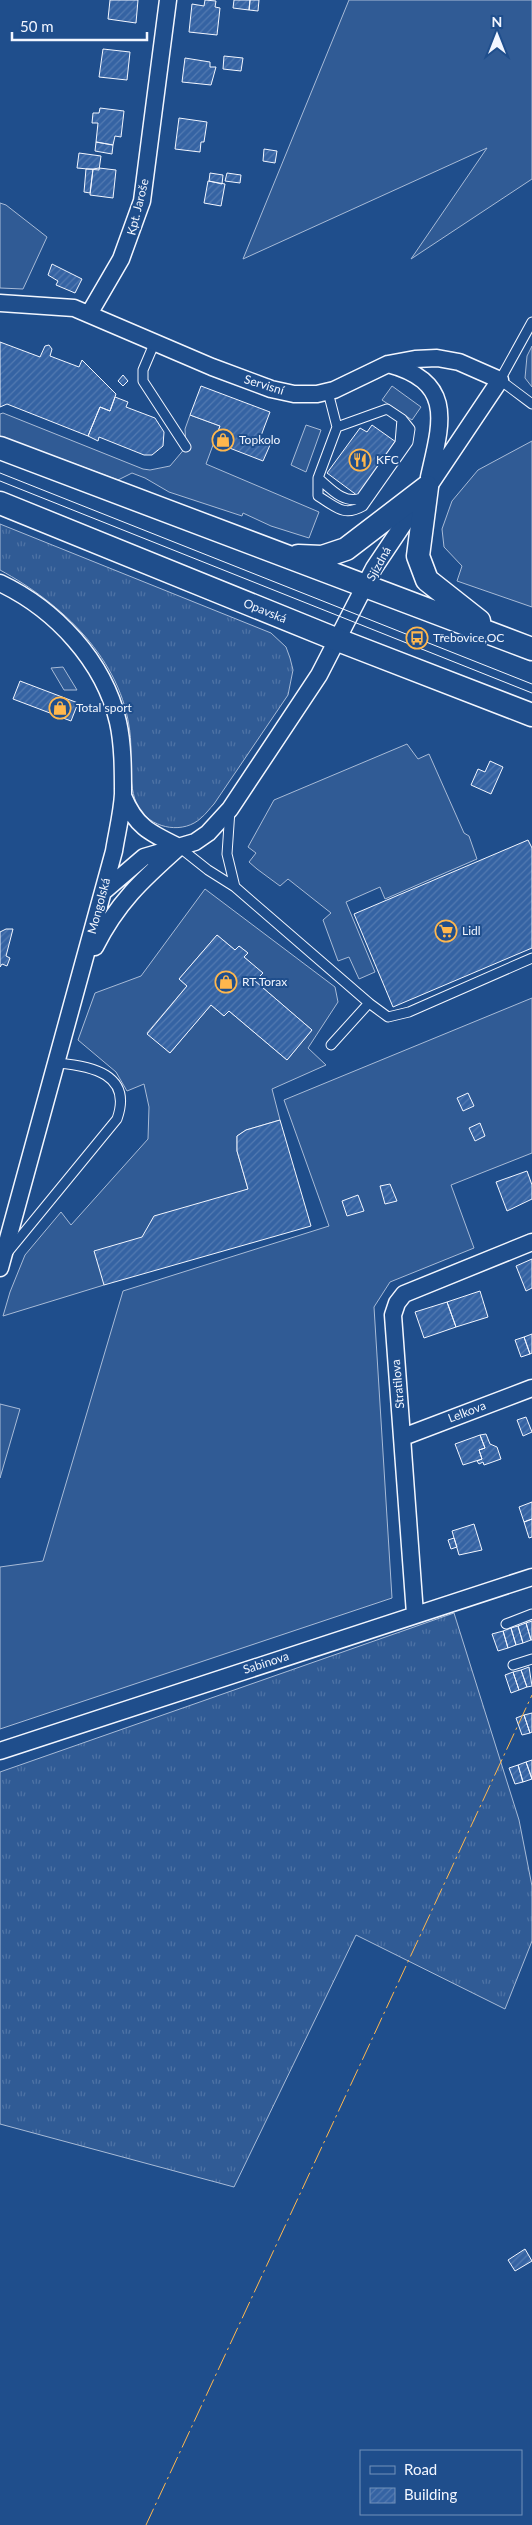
<svg xmlns="http://www.w3.org/2000/svg" width="532" height="2525" font-family="Lato,sans-serif">
	<style>
		.grass { fill: url(#grass-tufts); stroke: #a8bbd7 }
		.built { fill: #305b95; stroke: #a8bbd7; fill-rule: evenodd }
		.building { fill: url(#building-hatch); stroke: #f2f6ff }
		.lines { fill: none; stroke-linecap: round; stroke-linejoin: round }
		.lane-casing { stroke: #f2f6ff; stroke-width: 11 }
		.street-casing { stroke: #f2f6ff; stroke-width: 19 }
		.secondary-casing { stroke: #f2f6ff; stroke-width: 25 }
		.lane { stroke: #1f4e8c; stroke-width: 9 }
		.street { stroke: #1f4e8c; stroke-width: 16 }
		.secondary { stroke: #1f4e8c; stroke-width: 22 }
		.tram { stroke: #f2f6ff; stroke-width: 1 }
		.power { stroke: #ffb74d; stroke-width: 1; stroke-dasharray: 18 4 2.5 4; stroke-linecap: butt }
		.labels { text-anchor: middle; stroke-width: 4; stroke-linejoin: round; paint-order: stroke }
		.street-label { font-size: 12px; fill: #f2f6ff; stroke: #1f4e8c }
		.poi-label { font-size: 12px; fill: #f2f6ff; stroke: #1f4e8c; text-anchor: start }
	</style>
	<defs>
		<pattern id="grass-tufts" width="24" height="20" patternUnits="userSpaceOnUse" patternTransform="scale(1.25)"><rect width="24" height="20" fill="#305b95"/><path d="M3 7l-1-3M5 7V3M7 7l1-3M15 17l-1-3M17 17v-4M19 17l1-3" fill="none" stroke="#4e73a5"/></pattern>
		<pattern id="building-hatch" width="6" height="6" patternUnits="userSpaceOnUse" patternTransform="scale(1.25)"><rect width="6" height="6" fill="#3563a3"/><path d="M-1 1l2-2M0 6l6-6M5 7l2-2" fill="none" stroke="#537ab1"/></pattern>
	</defs>
	<rect width="100%" height="100%" fill="#1f4e8c"/>
	<!-- grass -->
	<path class="grass" d="M0 524 271 633 286 647 290 658 293 670 288 695 214 804C210 808 206 814 201 818 184 834 154 829 141 811 126 791 133 756 130 733 122 659 61 603 0 570Z
		M454 1613 519 1820 532 1886V1941L505 2009 356 1935 234 2187 0 2124V1772Z"/>
	<!-- built -->
	<path class="built" d="M349 0H532V179L411 259 487 148 243 259Z
		M0 203 6 205 47 237 23 289 0 288Z
		M532 346V387L525 378 527 356Z
		M392 386 421 407 412 420 382 400Z
		M3 413 143 469 150 470 170 466 186 447 185 429 190 415 220 426 206 464 319 512 309 538 271 526 243 513 242 516 169 492 145 478 132 473 118 480 0 436V414Z
		M306 425 321 430 306 472 291 465Z
		M532 441V607L457 581 462 566 444 547 442 529 452 501 478 470Z
		M63 667 77 690H64L51 668Z
		M407 744 418 759 429 754 464 833 469 836 477 859 385 899 380 887 346 902 375 972 359 979 349 957 338 961 323 920 331 913 288 879 280 886 257 869 249 862 256 853 248 847 274 800Z
		M205 889 335 987 338 1002 308 1048 326 1065 272 1089 280 1120 246 1130 237 1136V1151L248 1189 142 1237 104 1285 3 1316 10 1292 25 1255 61 1212 71 1225 148 1139 149 1107 144 1084 127 1091 116 1072 78 1040 95 993 141 976ZM217 935 235 950 239 946 248 953 244 957 262 973 255 981 312 1030 287 1060 229 1011 224 1016 211 1005 170 1053 147 1033 187 986 179 979Z
		M532 998V1153L451 1185 474 1248 390 1282 374 1307 392 1598 0 1729V1567L43 1561 123 1291 329 1226 284 1100Z
		M0 1404 20 1409 0 1478Z"/>
	<!-- building -->
	<path class="building" d="M110 0H138L136 23 108 19Z
		M205 0 216 1 215 7 220 8 217 35 189 32 192 4 204 6Z
		M234 0H250L249 10 233 8Z
		M250 0H259L258 11 249 10Z
		M103 49 130 52 127 80 99 77Z
		M224 56 243 58 241 71 223 69Z
		M185 58 210 62V67H216L211 85 182 82Z
		M100 108 124 111 121 137 115 136 113 145 96 142 98 123H92L93 113H99Z
		M179 118 207 122 204 142H201L200 152 175 149Z
		M96 142 113 145 112 154 95 151Z
		M264 149 277 151 275 163 263 161Z
		M79 153 101 156 99 170 77 168Z
		M99 168 116 170 113 198 90 195 93 169Z
		M86 169H93L90 193 84 192Z
		M210 173 223 175 222 184 209 181Z
		M227 173 241 175 240 183 225 181Z
		M208 181 225 184 221 206 204 203Z
		M52 264 82 279 75 293 56 285 58 281 48 275Z
		M0 342 40 357 45 346 49 345 52 349 50 356 79 367 82 360 116 394 110 411 100 407 88 436 7 404 0 407Z
		M123 375 128 381 123 386 118 381Z
		M201 386 270 412 259 441 270 445 263 461 214 442 220 426 190 415Z
		M115 397 128 402 126 407 155 418 164 432 163 446 152 455H144L99 437 98 441 88 436 100 407 110 411Z
		M372 425 396 442 358 496 327 473 360 428 367 432Z
		M20 681 78 703 71 721 13 699Z
		M490 761 503 767 491 794 471 785 478 769 485 772Z
		M528 840 532 848V948L393 1007 354 914Z
		M6 929H13L6 956 10 958 7 966 2 964 0 967V932Z
		M217 935 235 950 239 946 248 953 244 957 263 973 255 981 312 1030 287 1060 229 1011 224 1016 211 1005 170 1053 147 1034 187 986 179 979Z
		M468 1093 474 1106 463 1111 457 1098Z
		M280 1120 311 1226 104 1285 94 1251 142 1237 154 1216 248 1189 237 1151V1136L246 1130Z
		M480 1123 485 1136 475 1141 469 1128Z
		M527 1171 532 1185V1199L507 1211 496 1182Z
		M390 1184 397 1201 385 1204 380 1186Z
		M358 1195 364 1211 347 1216 342 1201Z
		M532 1259V1288L526 1291 516 1266Z
		M480 1291 488 1317 456 1327 447 1302Z
		M447 1302 456 1327 424 1338 415 1312Z
		M532 1334V1353L530 1354 524 1337Z
		M524 1337 530 1354 521 1357 515 1340Z
		M526 1417 532 1432 523 1436 517 1420Z
		M486 1434 490 1444 497 1447 501 1459 484 1465 483 1462 479 1464 477 1461 482 1459 479 1450 485 1448 480 1435Z
		M480 1435 485 1448 479 1450 482 1459 463 1465 455 1444Z
		M532 1502V1519L524 1522 519 1507Z
		M532 1519V1537L529 1538 524 1522Z
		M474 1524 482 1550 459 1555 452 1531Z
		M454 1538 457 1547 451 1549 448 1540Z
		M532 1621V1640H531L526 1623Z
		M526 1623 531 1640 523 1643 518 1626Z
		M518 1626 523 1643 516 1645 511 1628Z
		M511 1628 516 1645 508 1648 503 1631Z
		M503 1631 508 1648 498 1651 492 1634Z
		M529 1667 532 1686 527 1687 521 1670Z
		M521 1670 527 1687 519 1690 513 1672Z
		M513 1672 519 1690 511 1693 505 1675Z
		M532 1713V1732L530 1733 524 1715Z
		M524 1715 530 1733 522 1735 516 1718Z
		M532 1760V1779L526 1762Z
		M526 1762 532 1779 523 1782 518 1765Z
		M518 1765 523 1782 515 1784 509 1768Z
		M525 2249 532 2261 515 2271 508 2260Z"/>
	<g class="lines">
		<!-- lane casing -->
		<g class="lane-casing">
			<path id="lane" d="M532 322 500 380 532 404
				M154 344 143 370V381L186 447
				M328 392 337 427 318 478V496C336 507 344 517 363 506L408 442 410 429 402 419 387 409 337 427
				M318 478C330 488 344 505 361 498L400 443 402 419
				M230 810 227 854 235 887
				M179 847 208 870 235 887 369 1003
				M331 1045 369 1003 388 1017 409 1012 532 958
				M8 1252 117 1119C133 1074 91 1066 58 1063
				M506 1624 532 1614
				M513 1665 532 1659"/>
		</g>
		<!-- street casing -->
		<g class="street-casing">
			<path id="street" d="M0 303 74 308 212 367 271 389 294 394H317L334 390 388 364 415 359 437 358 459 362 500 380 374 568 319 675 230 809 208 833 195 842 144 857 103 892
				M89 314 121 259 142 201 168 0
				M388 364C456 382 441 424 429 477
				M0 583C55 609 104 661 118 722 123 744 123 771 123 794 122 813 117 832 114 851L0 1268
				M123 796C136 827 150 833 179 847
				M95 947C117 903 142 880 178 848
				M403 1437 532 1388
				M415 1614 393 1315 397 1303 404 1294 532 1242
				M0 1751 532 1577"/>
		</g>
		<!-- secondary casing -->
		<g class="secondary-casing">
			<path id="secondary" d="M0 448 532 649
				M427 487 418 556 427 580 479 621
				M0 503 338 640 532 715
				M298 556 322 557 346 549 427 487"/>
		</g>
		<!-- lane -->
		<use href="#lane" class="lane"/>
		<!-- street -->
		<use href="#street" class="street"/>
		<!-- secondary -->
		<use href="#secondary" class="secondary"/>
		<!-- tram -->
		<path class="tram" d="M0 473 532 684
			M0 481 532 693"/>
		<!-- power -->
		<path class="power" d="M146 2525 532 1695"/>
	</g>
	<!-- icons -->
	<defs>
		<g id="shop-ring" transform="scale(1.125)"><circle r="9.5" fill="#1f4e8c" stroke="#ffb74d" stroke-width="1.5"/><path d="M-5-2.5h2.3a2.7 3.5 0 0 1 5.4 0H5L5.5 6h-11ZM-1.5-2.5h3a1.5 2.3 0 0 0-3 0Z" fill="#ffb74d"/></g>
		<g id="restaurant-ring" transform="scale(1.125)"><circle r="9.5" fill="#1f4e8c" stroke="#ffb74d" stroke-width="1.5"/><path d="M-5-6h1v4h1v-4h1v4h1v-4h1v5L-1.5 .5V6h-2V.5L-5-1ZM5-6V6H3V1.5H1.5Q1.5-4 5-6Z" fill="#ffb74d"/></g>
		<g id="bus-ring" transform="scale(1.125)"><circle r="9.5" fill="#1f4e8c" stroke="#ffb74d" stroke-width="1.5"/><path d="M-5-6H5V4H4V6H2V4H-2V6H-4V4H-5ZM-3.5-4V0h7V-4ZM-3.5 1.2v1.5H-2V1.2ZM2 1.2v1.5H3.5V1.2Z" fill="#ffb74d"/></g>
		<g id="supermarket-ring" transform="scale(1.125)"><circle r="9.5" fill="#1f4e8c" stroke="#ffb74d" stroke-width="1.5"/><path d="M-6-5.5h2.5l.6 2H6L4.5 2H-2.5L-4.4-4H-6ZM-1.5 3.2a1.3 1.3 0 1 0 .1 0ZM3 3.2a1.3 1.3 0 1 0 .1 0Z" fill="#ffb74d"/></g>
	</defs>
	<g fill-rule="evenodd">
		<use href="#shop-ring" x="223" y="440"/>
		<use href="#restaurant-ring" x="360" y="460"/>
		<use href="#bus-ring" x="417" y="638"/>
		<use href="#shop-ring" x="60" y="708"/>
		<use href="#supermarket-ring" x="446" y="931"/>
		<use href="#shop-ring" x="226" y="982"/>
	</g>
	<g class="labels">
		<!-- street labels -->
		<g class="street-label">
			<text transform="translate(138 207) rotate(-76)" y="4">Kpt. Jaroše</text>
			<text transform="translate(264 385) rotate(17)" y="4">Servisní</text>
			<text transform="translate(379 564) rotate(-61)" y="4">Sjízdná</text>
			<text transform="translate(265 611) rotate(22)" y="4">Opavská</text>
			<text transform="translate(99 906) rotate(-75)" y="4">Mongolská</text>
			<text transform="translate(398 1384) rotate(-95)" y="4">Stratilova</text>
			<text transform="translate(467 1412) rotate(-21)" y="4">Lelkova</text>
			<text transform="translate(266 1663) rotate(-18)" y="4">Sabinova</text>
		</g>
		<!-- poi labels -->
		<g class="poi-label">
			<text x="239" y="444">Topkolo</text>
			<text x="376" y="464">KFC</text>
			<text x="433" y="642">Třebovice,OC</text>
			<text x="76" y="712">Total sport</text>
			<text x="462" y="935">Lidl</text>
			<text x="242" y="986">RT Torax</text>
		</g>
	</g>
	<!-- legend -->
	<rect x="360" y="2450" width="162" height="65" fill="#1f4e8c" stroke="#7391ba"/>
	<rect x="370" y="2466" width="25" height="8" fill="#1f4e8c" stroke="#7391ba"/>
	<text x="404" y="2475" font-size="15" fill="#f2f6ff">Road</text>
	<rect x="370" y="2488" width="25" height="15" fill="url(#building-hatch)" stroke="#7391ba"/>
	<text x="404" y="2500" font-size="15" fill="#f2f6ff">Building</text>
	<!-- north arrow -->
	<g transform="translate(497 35)" stroke="#1f4e8c" stroke-width="4" paint-order="stroke">
	<path d="M0-4L9 19L0 12L-9 19Z" fill="#f2f6ff"/>
	<text y="-8" font-size="14" font-weight="bold" text-anchor="middle" fill="#f2f6ff">N</text>
	</g>
	<!-- scale -->
	<path d="M12 32v8h135v-8" fill="none" stroke="#f2f6ff" stroke-width="2.5"/>
	<text x="20" y="32" font-size="15" fill="#f2f6ff" stroke="#1f4e8c" stroke-width="4" paint-order="stroke">50 m</text>
</svg>
